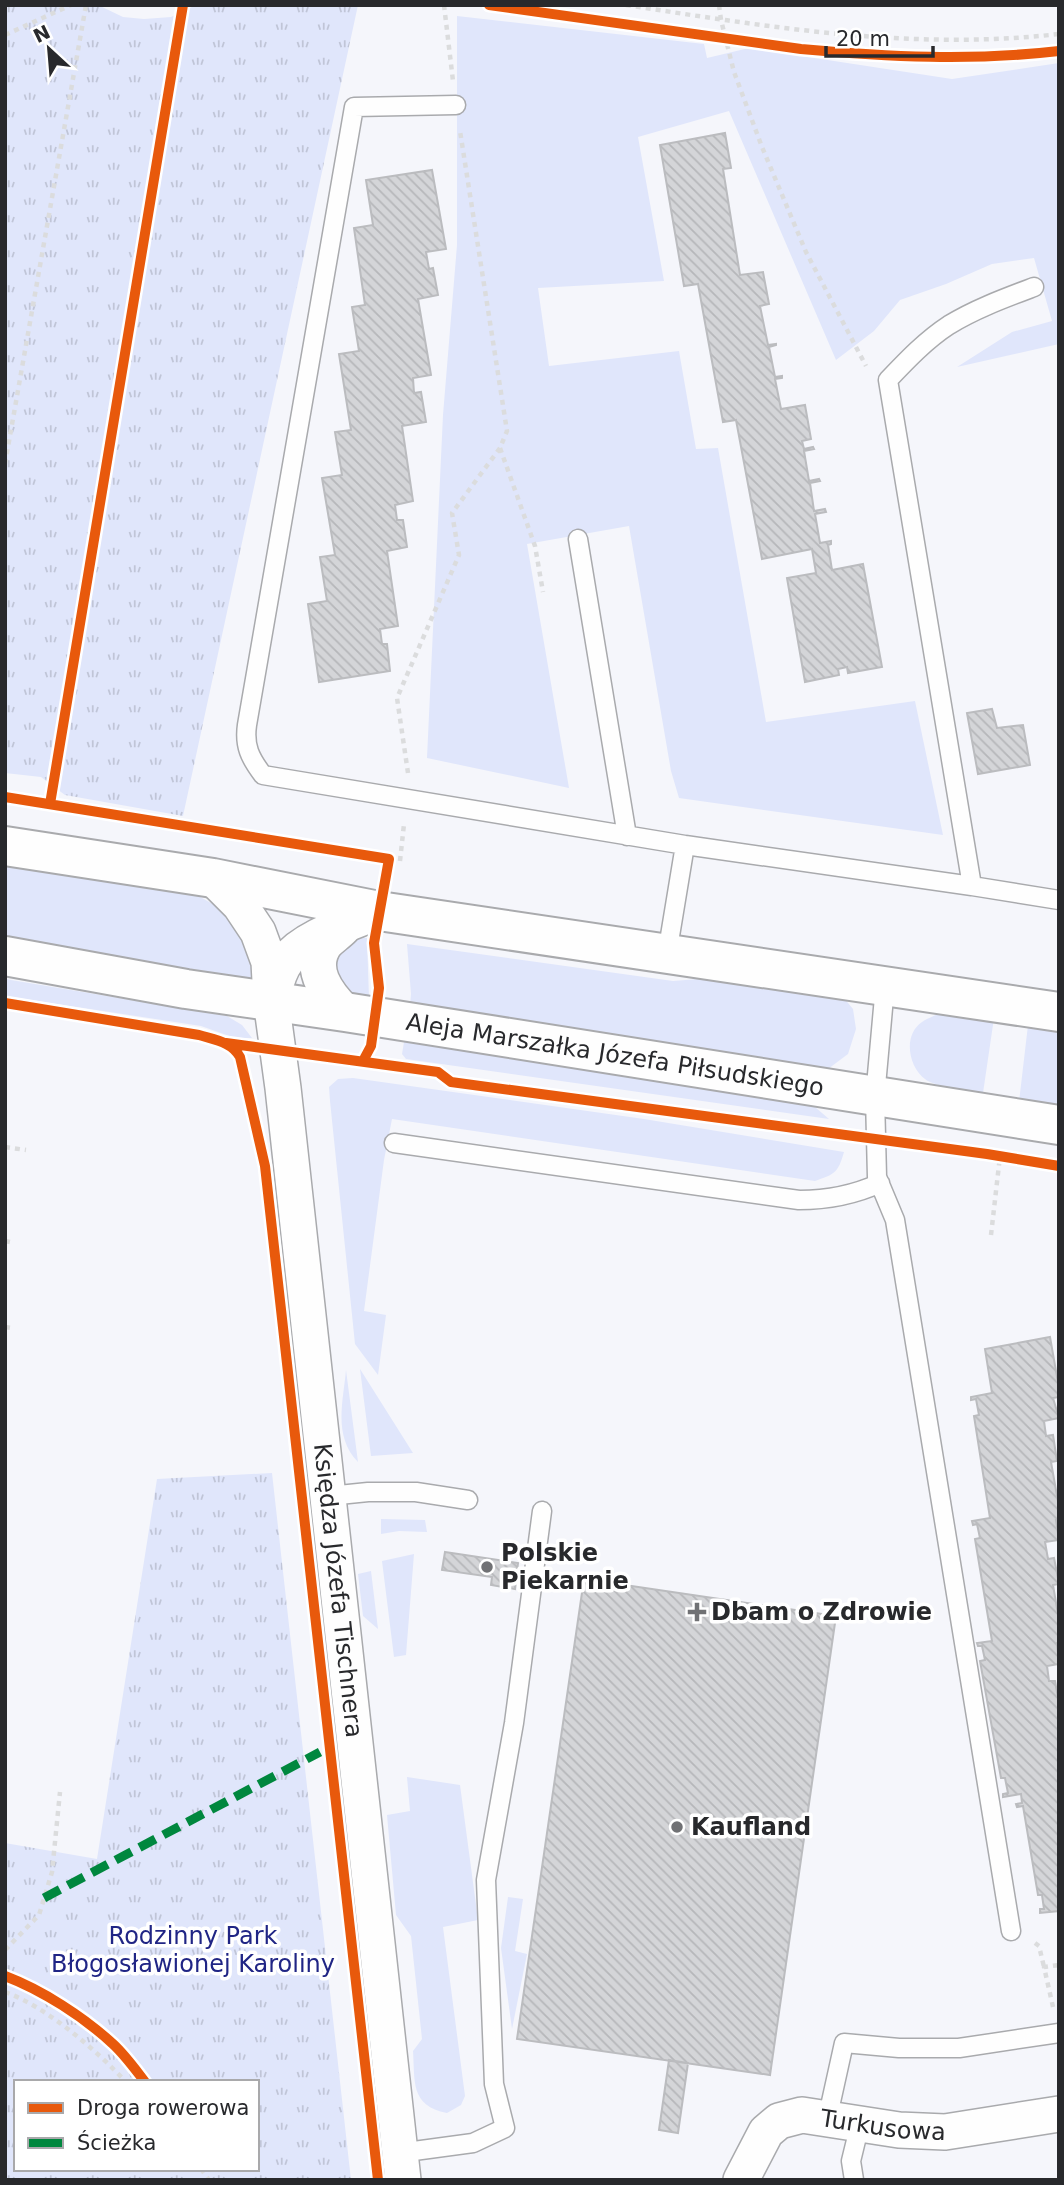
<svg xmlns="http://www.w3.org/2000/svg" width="1064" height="2185" font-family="'DejaVu Sans',sans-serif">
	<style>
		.grass { fill: #e0e6fb }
		.park { fill: url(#park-tufts); fill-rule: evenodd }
		.building { fill: url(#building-back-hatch); stroke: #bbbcbf; stroke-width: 2 }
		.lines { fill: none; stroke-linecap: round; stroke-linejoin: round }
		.lane-casing { stroke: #a9aaad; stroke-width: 21 }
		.street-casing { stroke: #a9aaad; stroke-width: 38 }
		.secondary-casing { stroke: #a9aaad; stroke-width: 42 }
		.path { stroke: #dbdcdd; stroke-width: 4.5; stroke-dasharray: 5 5; stroke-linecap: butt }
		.lane { stroke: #fefefe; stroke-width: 18 }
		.street { stroke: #fefefe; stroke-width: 35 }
		.secondary { stroke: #fefefe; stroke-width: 38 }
		.quiet { stroke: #00873e; stroke-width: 9; stroke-dasharray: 18 9; stroke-linecap: butt }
		.cycleway-casing { stroke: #fff; stroke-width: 15 }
		.cycleway { stroke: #e8590c; stroke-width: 10 }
		.poi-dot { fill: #707174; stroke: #fff; stroke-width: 2.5 }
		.labels { text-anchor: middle; stroke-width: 7; stroke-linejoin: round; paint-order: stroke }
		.street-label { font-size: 24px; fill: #28292c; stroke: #fff }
		.poi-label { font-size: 24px; font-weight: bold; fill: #28292c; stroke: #fff; text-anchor: start }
		.park-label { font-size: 24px; fill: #202585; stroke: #fff }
	</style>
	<defs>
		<pattern id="park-tufts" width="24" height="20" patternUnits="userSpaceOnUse" patternTransform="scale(1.75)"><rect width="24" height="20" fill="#e0e6fb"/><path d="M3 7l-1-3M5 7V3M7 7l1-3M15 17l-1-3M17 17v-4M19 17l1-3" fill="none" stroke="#c0c5d7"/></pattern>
		<pattern id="building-back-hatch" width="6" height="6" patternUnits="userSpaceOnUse" patternTransform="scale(1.75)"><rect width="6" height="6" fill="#d4d5d8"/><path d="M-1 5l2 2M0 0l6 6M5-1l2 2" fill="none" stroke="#b6b7ba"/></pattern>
	</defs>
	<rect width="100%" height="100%" fill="#f5f6fb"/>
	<!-- grass -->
	<path class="grass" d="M457 16 704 44 707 58 749 48 952 79 1059 63V344L957 367 1012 332 1052 321 1034 258 992 264 946 284 900 300 874 331 836 360 729 111 638 137 664 281 538 288 549 366 679 351 696 449 718 448 766 722 915 701 943 835 679 798 671 771 629 526 527 544 569 788 427 758 443 415 457 245Z
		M5 860 195 894 225 911 246 933 262 980 5 940Z
		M352 938H367L369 998 347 993 339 988 331 956Z
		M407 944 673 981 749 975 839 992 853 1009 856 1029 848 1054 828 1069 410 1005 411 994Z
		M5 979 227 1016 242 1025 252 1038H235L201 1026 5 996Z
		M942 1012 994 1018 983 1093C970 1091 934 1087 925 1079 908 1066 903 1035 922 1022 928 1018 936 1015 942 1012Z
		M1028 1025 1059 1029V1108L1019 1102Z
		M404 1042 787 1101 815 1107 829 1119 406 1059 402 1054Z
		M353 1078 644 1119 844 1152C838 1173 835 1174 815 1181L392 1119 384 1160 364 1311 386 1315 378 1375 355 1344 330 1101 329 1087 338 1079Z
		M360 1369 413 1453 371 1456Z
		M346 1370 358 1462C333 1436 343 1403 346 1370Z
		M381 1519 425 1520 427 1532 399 1531 381 1534Z
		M414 1554 406 1655 394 1657 382 1561Z
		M371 1571 378 1629 363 1616 358 1574Z
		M407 1777 460 1785 478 1920 443 1927 465 2096 461 2105 447 2113C410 2106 415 2081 413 2051L422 2039 411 1936 396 1915 387 1815 410 1811Z
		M508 1897 523 1899 515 1951 527 1954 512 2029 501 1948Z"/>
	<!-- park -->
	<path class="park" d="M5 5H98L123 17 144 19 171 17 196 5H358L183 816 65 795 41 777 5 773Z
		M272 1473 351 2180H5V1843L97 1859 157 1479ZM16 2082H257V2169H16Z"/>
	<!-- building -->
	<path class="building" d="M725 133 731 168 723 169 740 275 763 272 769 304 760 306 768 345 776 344V345L769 347 775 377 782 376V378L775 379 781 409 805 405 811 439 802 441 804 449 813 447 814 449 804 451 809 481 819 479 820 481 810 483 814 511 825 509 826 512 815 514 820 543 831 541V544L828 545 832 570 863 564 882 667 848 673 847 667 838 669 839 675 805 682 787 578 816 573 812 549 762 559 736 420 723 422 698 284 684 286 660 145Z
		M432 170 446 249 426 252 429 269 433 268 438 295 418 299 431 375 413 378 414 393 421 392 426 422 402 426 413 501 395 505 397 520H403L407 547 387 551 398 626 380 629 382 644H387L390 671 319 682 308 604 327 601 320 557 335 555 322 478 342 475 335 432 351 430 339 354 359 351 352 307 365 305 354 228 373 225 366 180Z
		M992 709 997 728 1023 725 1030 765 978 774 967 713Z
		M1050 1337 1059 1388V1397L1053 1398 1059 1418 1044 1421 1046 1436 1053 1435 1057 1461 1051 1462 1059 1507V1520H1056L1059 1540 1045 1542 1048 1559 1054 1558 1059 1583V1584L1053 1585 1059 1620V1642L1057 1643 1059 1664 1047 1666 1049 1681H1055L1059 1703V1911L1040 1913V1909H1044L1042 1895H1038L1023 1806 1017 1807 1016 1804 1022 1803 1021 1794 1003 1797V1794L1008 1793 1005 1778H1001L980 1661 985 1660 982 1646H978L977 1643 992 1641 975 1539 980 1538 977 1524 973 1525 972 1521 990 1518 974 1416 979 1415 976 1399 971 1400V1397L992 1393 985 1349Z
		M445 1552 518 1563 515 1589 491 1585 492 1577 442 1570Z
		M584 1579 836 1616 770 2075 517 2039Z
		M669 2060 688 2063 678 2133 659 2130Z"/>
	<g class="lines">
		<!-- lane casing -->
		<g class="lane-casing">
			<path id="lane" d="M456 105 354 107 247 725C244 746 250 758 263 775L685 845 972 886 888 380C907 360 926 340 949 325 975 309 1005 298 1034 287
				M578 539 627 836
				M972 886 1059 900
				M667 954 685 845
				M885 986 875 1097 877 1177 895 1220 1011 1931
				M394 1143 799 1200C827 1200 854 1195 880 1183
				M329 1496 368 1492H416L468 1500
				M827 2120 844 2043 899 2048H959L1059 2033
				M399 2153 473 2143 505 2128 494 2084 486 1880 514 1723 542 1511
				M854 2180 851 2161 860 2124"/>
		</g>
		<!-- street casing -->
		<g class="street-casing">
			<g id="street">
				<path id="s1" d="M213 878 240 905 258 932 269 962 271 1000 283 1088 403 2180"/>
				<path d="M343 928C338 933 331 938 326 943 307 968 327 994 345 1012"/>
				<path d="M273 995C276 983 279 970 287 960 305 936 352 923 379 911"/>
				<path id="s2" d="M741 2180 766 2132 779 2121 802 2115 899 2130 945 2132 1059 2114"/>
			</g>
		</g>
		<!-- secondary casing -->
		<g class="secondary-casing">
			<g id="secondary">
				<path d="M5 846 213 878 379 911 1059 1012"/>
				<path id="s3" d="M5 956 186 989 345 1012 1059 1125"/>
			</g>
		</g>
		<!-- path -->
		<path class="path" d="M444 5 453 81
			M626 5C769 27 913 51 1059 34
			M719 5 721 20 734 72 762 147 806 252 866 366
			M5 35 71 5
			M500 448 535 546 543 592
			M5 464 86 5
			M408 773 397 698 459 555 452 513 500 448 507 431 460 131
			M400 861 404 824
			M5 1147 26 1150
			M991 1235 1000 1156
			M5 1241 10 1242
			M5 1327 12 1328
			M1035 1943 1039 1946 1044 1967
			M5 1950 39 1915 52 1872 60 1792
			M5 1992C47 2007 96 2050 126 2082
			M1053 2007 1044 1967 1059 1965
			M201 2169 209 2180
			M492 2178V2180"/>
		<!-- lane -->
		<use href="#lane" class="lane"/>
		<!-- street -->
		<use href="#street" class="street"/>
		<!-- secondary -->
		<use href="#secondary" class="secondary"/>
		<!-- quiet -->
		<path class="quiet" d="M44 1898 320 1752"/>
		<!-- cycleway casing -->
		<g class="cycleway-casing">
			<path id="cycleway" d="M489 5 801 49C887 57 973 61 1059 51
				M5 797 389 859 374 943 379 988 371 1046 363 1061
				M50 804 183 5
				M5 1003 199 1035C215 1040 232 1042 240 1057L265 1166 378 2180
				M226 1043 438 1072 451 1082 987 1154 1059 1166
				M5 1976C42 1990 84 2017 113 2044 125 2055 135 2069 145 2082"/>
		</g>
		<!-- cycleway -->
		<use href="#cycleway" class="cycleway"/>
	</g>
	<!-- markers -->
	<g class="poi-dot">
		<circle cx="487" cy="1567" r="7"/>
		<path d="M693.5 1601.5h7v7h7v7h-7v7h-7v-7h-7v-7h7z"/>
		<circle cx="677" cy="1827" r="7"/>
	</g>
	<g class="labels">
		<!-- street labels -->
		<g class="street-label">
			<text dy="8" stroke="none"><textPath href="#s3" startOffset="618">Aleja Marszałka Józefa Piłsudskiego</textPath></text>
			<text dy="8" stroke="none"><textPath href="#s1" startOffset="735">Księdza Józefa Tischnera</textPath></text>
			<text dy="8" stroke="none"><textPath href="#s2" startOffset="177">Turkusowa</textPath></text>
		</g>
		<!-- poi labels -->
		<g class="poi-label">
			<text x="501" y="1561">Polskie<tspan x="501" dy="28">Piekarnie</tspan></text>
			<text x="711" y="1620">Dbam o Zdrowie</text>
			<text x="691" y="1835">Kaufland</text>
		</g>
		<!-- park labels -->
		<g class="park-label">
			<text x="193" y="1944">Rodzinny Park<tspan x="193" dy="28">Błogosławionej Karoliny</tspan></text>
		</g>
	</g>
	<!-- border -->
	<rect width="1064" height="2185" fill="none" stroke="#28292c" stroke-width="14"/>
	<!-- legend -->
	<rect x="14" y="2080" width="245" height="91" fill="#ffffff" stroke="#a9a9ab" stroke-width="2"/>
	<rect x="28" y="2103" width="35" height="10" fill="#e8590c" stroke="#a9a9ab" stroke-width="2"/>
	<text x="77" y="2115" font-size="21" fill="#28292c">Droga rowerowa</text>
	<rect x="28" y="2138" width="35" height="10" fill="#00873e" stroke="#a9a9ab" stroke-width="2"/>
	<text x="77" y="2150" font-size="21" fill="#28292c">Ścieżka</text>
	<!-- north arrow -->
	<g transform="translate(49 49) rotate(334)" stroke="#ffffff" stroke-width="5" paint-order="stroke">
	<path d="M0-5L12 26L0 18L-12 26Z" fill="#28292c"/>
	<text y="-10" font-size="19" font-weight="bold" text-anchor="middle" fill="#28292c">N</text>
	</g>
	<!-- scale -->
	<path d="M826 46v10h107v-10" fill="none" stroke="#28292c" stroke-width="3.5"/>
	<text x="836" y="46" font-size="21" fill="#28292c" stroke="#ffffff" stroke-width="5" paint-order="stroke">20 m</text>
</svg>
